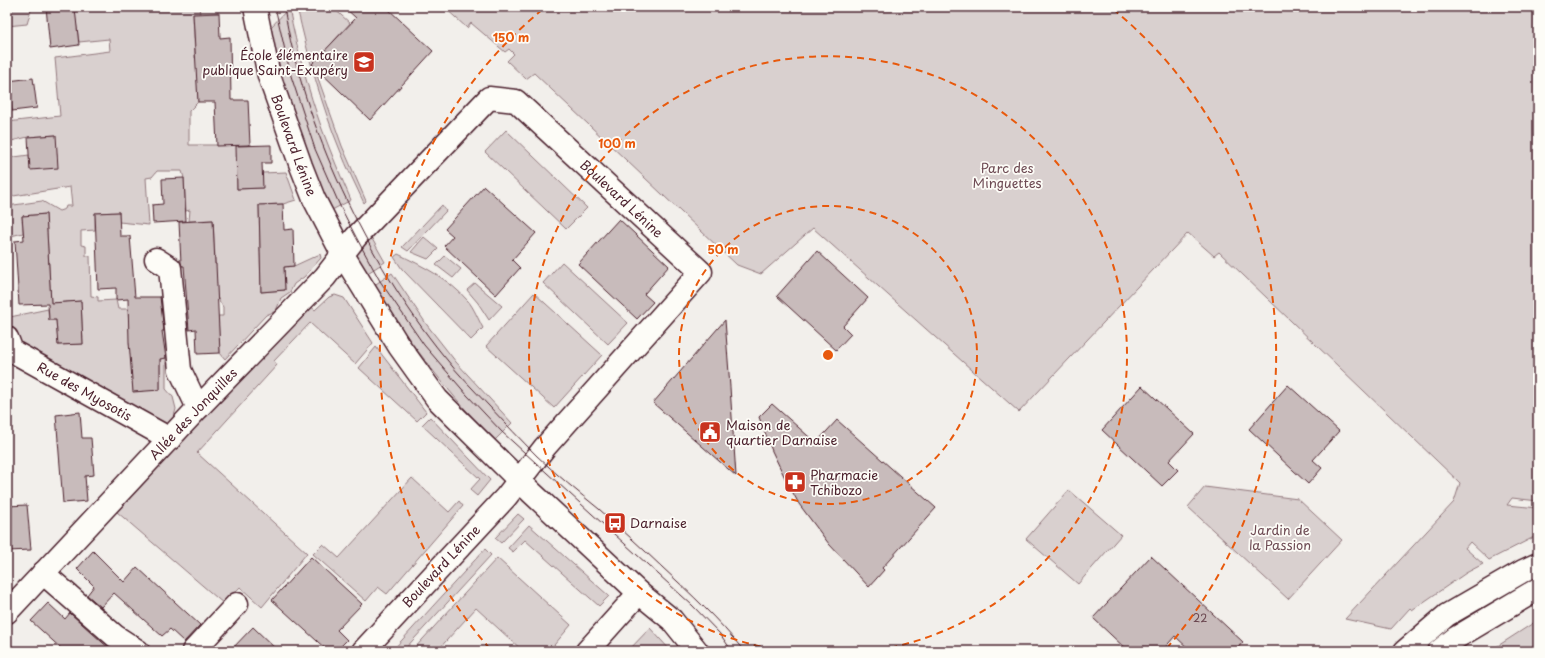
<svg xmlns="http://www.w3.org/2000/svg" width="1545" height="658" font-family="'Playpen Sans',sans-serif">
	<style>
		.green { fill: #d9d0cf; stroke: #92787d }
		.building { fill: #c8bbbb; stroke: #4a1f2b }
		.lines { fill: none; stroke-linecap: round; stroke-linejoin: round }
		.minor-casing { stroke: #4a1f2b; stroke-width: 25 }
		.minor { stroke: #fdfcf7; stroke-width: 22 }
		.tram { stroke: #4a1f2b; stroke-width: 1 }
		.ring { fill: none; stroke: #e8590c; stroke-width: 2; stroke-dasharray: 7 5 }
		.labels { text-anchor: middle; stroke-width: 3.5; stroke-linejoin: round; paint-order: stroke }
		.number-label { font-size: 11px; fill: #6a464f }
		.poi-label { font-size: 13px; fill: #4a1f2b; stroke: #fdfcf7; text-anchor: start }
		.street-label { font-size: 13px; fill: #4a1f2b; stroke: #fdfcf7 }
		.park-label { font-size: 13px; fill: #6e4b54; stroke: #fdfcf7 }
		.centre { fill: #e8590c; stroke: #fdfcf7; stroke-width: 2 }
		.ring-label { font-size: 12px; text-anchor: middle; font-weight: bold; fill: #e8590c; stroke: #fdfcf7; stroke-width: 3.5; stroke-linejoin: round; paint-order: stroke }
	</style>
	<rect width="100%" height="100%" fill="#f2efeb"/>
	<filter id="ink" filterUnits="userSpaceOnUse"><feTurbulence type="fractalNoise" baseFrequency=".025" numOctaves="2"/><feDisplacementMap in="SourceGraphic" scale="8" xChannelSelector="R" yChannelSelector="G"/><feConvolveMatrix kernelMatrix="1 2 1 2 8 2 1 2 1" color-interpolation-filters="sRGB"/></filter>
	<g filter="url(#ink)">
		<!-- green -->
		<path class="green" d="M7 7H32L27 24 7 26Z
			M74 7H199L200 14H193L195 58H211L197 69 198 102 189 111V145H252V155H237V189L262 188V173L286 172 296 200 283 204 259 205 261 292 285 290 284 267 294 266 320 254 321 258 304 277 294 284 290 292 281 298 276 311 266 315 225 359 220 353 218 316H223V307L217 297 213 220 189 221 190 210 186 211 184 178 182 171H157L152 177 146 178 149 225 119 222V212L95 213V230L81 231V245L86 246V256H90L91 296 98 297V301L116 300 118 309H128L133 391 160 390V359L166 358V389L173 397 176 409 174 416 165 427 16 342 10 323V317L48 309 49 320H56L58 345 83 344 81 301 51 303 46 214 22 216 23 233 7 237V206L42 201 59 211 65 209 66 206H72L70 187 7 197V158L29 155 30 170 56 135 28 137 7 142V122L60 116 55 58 110 51 109 39 79 42Z
			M297 7H332L350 23 313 64 342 146 366 201 364 203C356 186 347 168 340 150 321 104 308 56 297 7Z
			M444 7H1378L1382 11 1387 7H1538V501L1512 498 1507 505 1538 508V535L1489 560 1470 542 1465 548 1483 564 1466 573 1412 610 1410 608 1391 629 1345 619 1454 502 1460 483 1219 252 1214 256 1188 233 1019 412 813 228 761 274 737 265 534 73 526 79 507 61 514 54 509 49 505 52 471 23 467 28Z
			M289 8C297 49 308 90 322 129 331 153 341 177 351 200L332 210C304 152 285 91 270 28Z
			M506 130 587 208 566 229 485 152Z
			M442 205 446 211 408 251 402 247Z
			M371 237 385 262 366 274 356 255Z
			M424 237 438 249 428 259 411 252Z
			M398 254C423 266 449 279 468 301 474 308 478 319 483 328L471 340 402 269 394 257Z
			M445 256 461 269 453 278 436 265Z
			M562 262 628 323 608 344 543 283Z
			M392 273 427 325 456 362 512 423 494 441C447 391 410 344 373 286Z
			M475 283 502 306 489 320 478 303 467 290Z
			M534 293 602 355 554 408 486 346Z
			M335 295 344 298 373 343 355 364 310 323 274 361 277 365 197 453 307 553 262 607 240 587 224 604 117 512 309 305 315 310 329 297Z
			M376 347 426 412 417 421 359 368Z
			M430 417 490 480 477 496 470 490 480 479 422 425Z
			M412 478 449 512 459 501 463 506 387 594 378 587 366 601 313 554 323 544 339 558Z
			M1205 487 1298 499 1342 540 1288 599 1188 507Z
			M1069 490 1121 535 1078 584 1026 539Z
			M518 514 524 519 501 543 495 538Z
			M529 525 609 596 599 606 525 540 513 552 508 548Z
			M485 549 491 555 403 651H392Z
			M497 558 571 625 549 651H523L476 608 437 651H412Z
			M1538 620V651H1490Z
			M650 628 671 651H628Z"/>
		<!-- building -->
		<path class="building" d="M46 7H63V11L75 9 79 45 50 49Z
			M344 7H386L433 51 370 120 312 64 356 18Z
			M219 13 220 38 230 37 231 100H248L250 145 217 146 215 102H198L193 14Z
			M33 78 37 108 12 111 8 81Z
			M56 135 58 168 30 170 28 137Z
			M271 145V163H262L263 188 237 189 236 146Z
			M184 178 186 221 153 223 152 205 163 204 162 179Z
			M484 186 536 233 512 260 520 268 496 295 444 246 453 236 445 229Z
			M283 204 284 230 293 229 294 266 284 267 285 290 261 292 259 205Z
			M119 212 120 236H130L135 297H160L164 331H162L166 358 160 359V390L133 392 129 342 128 299 116 300V288L98 289 95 213Z
			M46 214 51 303 81 301 83 344 58 345 56 320H49L48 304 19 305 15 241 24 240 22 216Z
			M619 219 669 266 644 294 653 302 637 319 578 264Z
			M213 220 215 264H216L220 353 197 354 196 329 189 330 184 266H182L181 263 179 222Z
			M817 251 868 298 843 326 851 334 836 350 777 296Z
			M725 320 730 387 736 476 653 403Z
			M1288 385 1339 431 1313 460 1322 468 1308 484 1249 429Z
			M1142 386 1194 434 1169 461 1178 470 1162 486 1102 430Z
			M772 404 816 443 837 420 936 508 882 568 884 570 869 587 829 544 799 504 786 480 772 451 759 417Z
			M80 412 82 438H91L94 475 85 476 87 501 63 503 56 415Z
			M27 505 31 550 7 551V506Z
			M93 551 124 582 137 567 200 625 184 642 170 629 162 636 114 593 101 607 87 595 94 586 77 569Z
			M1151 556 1243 642 1235 651H1191L1175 636 1162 651H1128L1093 618Z
			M311 557 362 604 337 630 347 640 336 651H328L272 600Z
			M48 603 65 619 70 613 112 651H64L31 621Z
			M253 627 278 651H230Z"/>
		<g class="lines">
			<!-- minor casing -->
			<g class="minor-casing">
				<g id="minor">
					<path id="s1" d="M255 7 269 76 301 166 314 199 343 255 399 346 437 399 531 492 639 593 672 620 697 651"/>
					<path d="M156 259 170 268 180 370 198 408"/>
					<path id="s2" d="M7 338 12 351 170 439"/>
					<path d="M43 573 115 636 138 651"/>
					<path id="s3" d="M7 612 198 408 325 277 356 237 489 98 516 101 701 272 545 447 506 497 363 651"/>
					<path d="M193 651 237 604"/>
					<path d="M587 651 639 593"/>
					<path d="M1405 651 1447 615 1523 571 1538 564"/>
					<path d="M1439 651 1454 639 1538 589"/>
				</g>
			</g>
			<!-- minor -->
			<use href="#minor" class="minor"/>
			<!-- tram -->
			<path class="tram" d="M275 7 291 76 315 149 340 206 356 237 380 281 424 345 467 395 502 432 692 605 720 634 732 651
				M284 7C303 126 367 261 443 355 457 373 474 390 489 406 505 423 521 440 537 456 557 475 578 492 599 509 620 528 641 547 662 567 691 594 719 620 744 651"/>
		</g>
	</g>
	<!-- distance rings -->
	<g class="ring">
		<circle cx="828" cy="355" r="149"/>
		<path d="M784 651A299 299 0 1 1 872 651"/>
		<path d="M490 649A448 448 0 0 1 543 9M1113 9A448 448 0 0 1 1166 649"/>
	</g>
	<!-- icons -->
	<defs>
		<g id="school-square" transform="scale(1.15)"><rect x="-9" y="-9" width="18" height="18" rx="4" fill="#c8321e" stroke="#fdfcf7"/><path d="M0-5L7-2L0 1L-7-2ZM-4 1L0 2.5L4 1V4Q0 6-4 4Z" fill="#fff"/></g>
		<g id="civic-square" transform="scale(1.15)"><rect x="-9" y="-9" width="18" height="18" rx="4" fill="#c8321e" stroke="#fdfcf7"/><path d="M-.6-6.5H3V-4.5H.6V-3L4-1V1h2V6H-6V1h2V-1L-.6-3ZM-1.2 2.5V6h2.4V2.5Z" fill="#fff"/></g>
		<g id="pharmacy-square" transform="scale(1.15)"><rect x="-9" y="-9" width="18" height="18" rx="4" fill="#c8321e" stroke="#fdfcf7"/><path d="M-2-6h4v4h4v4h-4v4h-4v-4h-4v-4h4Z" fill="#fff"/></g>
		<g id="bus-square" transform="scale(1.15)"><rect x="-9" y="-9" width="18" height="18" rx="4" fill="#c8321e" stroke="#fdfcf7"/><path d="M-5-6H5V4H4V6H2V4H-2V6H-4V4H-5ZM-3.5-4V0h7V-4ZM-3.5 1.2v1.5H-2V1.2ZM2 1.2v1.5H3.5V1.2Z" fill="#fff"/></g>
	</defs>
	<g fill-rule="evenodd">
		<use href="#school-square" x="364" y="62"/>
		<use href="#civic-square" x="710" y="432"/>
		<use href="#pharmacy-square" x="795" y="482"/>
		<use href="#bus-square" x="615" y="523"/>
	</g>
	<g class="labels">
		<!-- number labels -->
		<g class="number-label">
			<text x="1200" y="622">22</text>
		</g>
		<!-- poi labels -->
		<g class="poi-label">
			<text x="348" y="60" text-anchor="end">École élémentaire<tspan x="348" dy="15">publique Saint-Exupéry</tspan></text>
			<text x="726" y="430">Maison de<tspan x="726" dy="15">quartier Darnaise</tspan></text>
			<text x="810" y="480">Pharmacie<tspan x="810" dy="15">Tchibozo</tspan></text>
			<text x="630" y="528">Darnaise</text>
		</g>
		<!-- street labels -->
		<g class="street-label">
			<text dy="5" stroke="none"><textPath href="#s1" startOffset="144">Boulevard Lénine</textPath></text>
			<text dy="5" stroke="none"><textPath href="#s3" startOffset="876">Boulevard Lénine</textPath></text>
			<text dy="5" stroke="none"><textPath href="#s2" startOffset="97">Rue des Myosotis</textPath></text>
			<text dy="5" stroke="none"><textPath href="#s3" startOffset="272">Allée des Jonquilles</textPath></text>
			<text transform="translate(441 566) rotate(-47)" y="5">Boulevard Lénine</text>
		</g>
		<!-- park labels -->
		<g class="park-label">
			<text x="1007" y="173">Parc des<tspan x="1007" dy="15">Minguettes</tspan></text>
			<text x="1280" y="535">Jardin de<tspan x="1280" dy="15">la Passion</tspan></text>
		</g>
	</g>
	<circle cx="828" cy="355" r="6" class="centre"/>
	<g class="ring-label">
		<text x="511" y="42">150 m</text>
		<text x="617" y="148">100 m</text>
		<text x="723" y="254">50 m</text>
	</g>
	<!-- margin -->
	<rect width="1545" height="658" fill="none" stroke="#fdfcf7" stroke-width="24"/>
	<rect x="12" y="12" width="1521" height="634" fill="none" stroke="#4a1f2b" stroke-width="1.5" filter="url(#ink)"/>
</svg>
